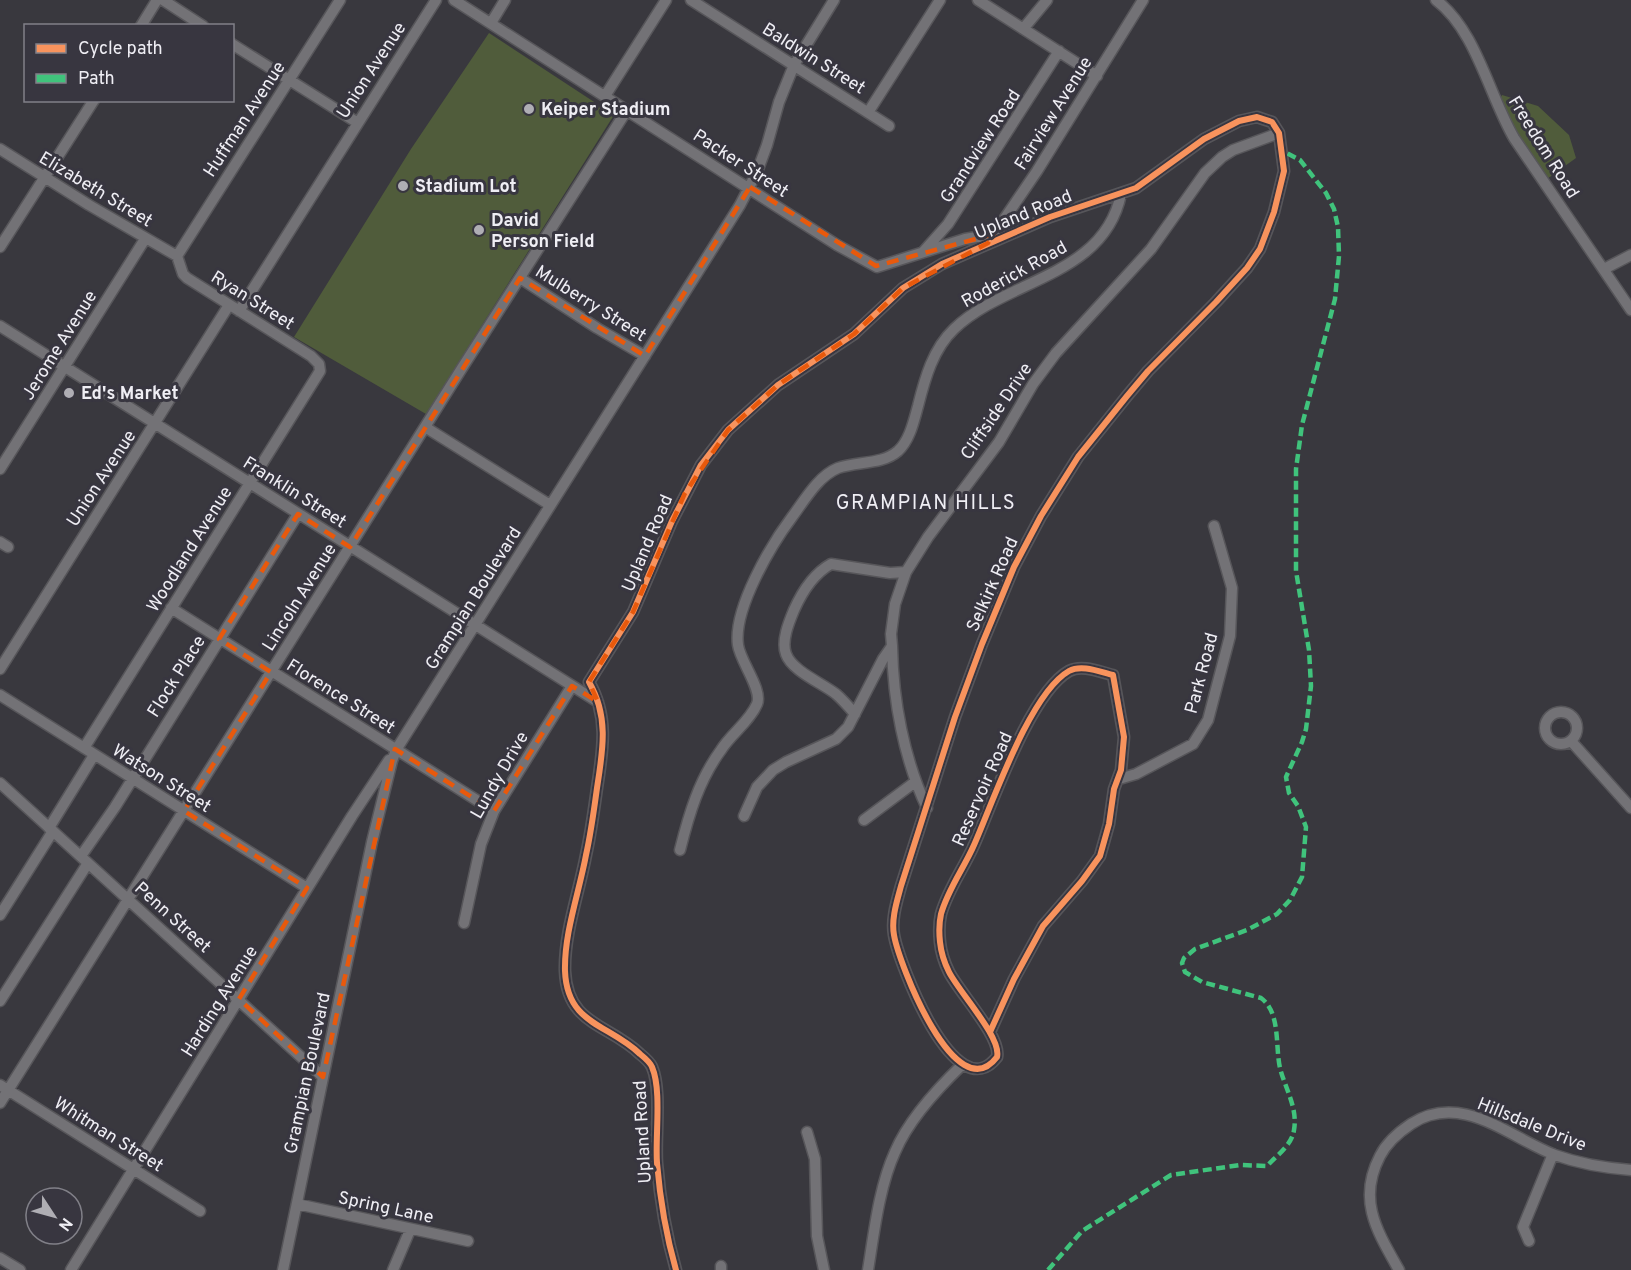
<svg xmlns="http://www.w3.org/2000/svg" width="1631" height="1270" font-family="Overpass,sans-serif">
	<style>
		.green { fill: #505c3b }
		.lines { fill: none; stroke-linecap: round; stroke-linejoin: round }
		.minor-casing { stroke: #57565a; stroke-width: 13 }
		.minor { stroke: #737276; stroke-width: 10 }
		.quiet { stroke: #40c37c; stroke-width: 4.5; stroke-dasharray: 9 4.5; stroke-linecap: butt }
		.cycleway-casing { stroke: #383640; stroke-width: 10 }
		.cycleway { stroke: #f8935d; stroke-width: 6 }
		.marked { fill: none; stroke: #e8590c; stroke-width: 4.5; stroke-dasharray: 12 8; stroke-linejoin: round }
		.poi-dot { fill: #afaeb4; stroke: #383640; stroke-width: 2 }
		.labels { text-anchor: middle; stroke-width: 6; stroke-linejoin: round; paint-order: stroke }
		.street-label { font-size: 18px; fill: #efeef4; stroke: #383640 }
		.poi-label { font-size: 18px; font-weight: bold; fill: #efeef4; stroke: #383640; text-anchor: start }
		.neighbourhood-label { font-size: 20px; letter-spacing: 1.5px; fill: #efeef4; stroke: #383640 }
	</style>
	<rect width="100%" height="100%" fill="#39383e"/>
	<!-- green -->
	<path class="green" d="M489 33 614 115 426 414 294 337 411 149Z
		M1502 95 1538 106 1569 135 1576 158 1547 179 1510 124 1500 99Z"/>
	<g class="lines">
		<!-- minor casing -->
		<g class="minor-casing">
			<path id="minor" d="M163 0 203 26
				M454 0 837 245 877 267 965 239 994 234
				M691 0 889 126
				M978 0 1097 76
				M1436 0C1476 30 1489 95 1514 138L1631 310
				M491 23 505 0
				M141 26 157 0
				M1023 29 1047 0
				M232 44 358 123
				M605 96 666 0
				M869 111 940 0
				M0 149 89 205 177 256
				M990 240 1037 171 1143 0
				M0 247 94 100
				M923 252 948 224 1059 51
				M177 256 340 0
				M1604 269 1631 255
				M520 278 597 328 645 356
				M239 311 436 0
				M0 326 598 702
				M425 427 550 505
				M0 469 145 239
				M0 542 8 547
				M171 608 494 811
				M892 646C893 701 904 759 927 808
				M0 669 229 305
				M0 695 307 888
				M1545 728a16 16 0 1 1 32 0a16 16 0 1 1-32 0Z
				M855 714C849 707 843 700 836 694 822 683 792 671 786 654 781 641 789 622 794 610 802 592 813 574 831 564L890 573 906 572 928 537 999 442 1033 384 1056 353 1151 249 1205 173 1222 157 1233 150 1279 133
				M1571 741 1631 808
				M84 748 320 371 319 364 311 356 187 278 183 274 177 256
				M1119 779 1136 774 1193 744 1208 720 1230 636 1232 588 1214 526
				M0 783 323 1077
				M744 816 757 787 773 770 786 762 836 739 848 727 883 659 892 646 891 634 895 604 906 572
				M864 820 915 782
				M49 828 94 755
				M680 850C689 814 699 780 721 750 731 734 750 721 757 704 763 690 740 661 738 645 733 609 771 545 792 517 804 501 818 476 838 468 857 461 882 465 898 451 910 440 914 420 918 406 925 378 933 349 954 329 1006 279 1104 277 1121 194
				M81 856 115 807 298 514
				M0 915 53 831
				M464 923 481 844 494 811 572 686
				M0 1001 88 863
				M0 1085 200 1211
				M0 1103 462 368 627 110
				M807 1132 815 1159 817 1236 824 1270
				M297 1204 468 1241
				M1529 1241 1523 1227 1553 1154
				M0 1258 20 1270
				M721 1266V1270
				M71 1270 352 816 389 760
				M283 1270 372 842 392 761 396 750 740 205 757 172 767 145 779 102 794 65 834 0
				M393 1270 410 1230
				M676 1270C666 1235 660 1199 657 1163 655 1137 662 1090 652 1067 650 1062 645 1058 640 1054 609 1024 567 1025 565 971 564 933 579 893 586 855 591 833 594 810 597 788 603 750 609 716 589 682L633 612 672 521 701 465 728 430 778 385 854 334 903 288 942 264 1050 217 1136 188 1204 139 1239 121 1257 117 1272 122 1279 133 1284 171 1274 212 1260 249 1247 268 1216 302 1148 371 1127 396 1078 457 1041 516 1014 567 982 644 955 717 901 886C897 901 891 919 894 935 899 964 956 1111 997 1057 1002 1038 959 992 949 972 944 962 941 952 940 942 939 933 939 923 941 914 948 889 964 868 974 845 993 802 1030 693 1069 671 1082 664 1100 672 1113 675L1124 737 1121 770 1114 789 1109 824 1100 856 1082 881 1043 926 1014 979 990 1032
				M868 1270C874 1233 879 1187 895 1152 908 1121 939 1087 963 1064
				M1399 1270C1377 1231 1357 1200 1380 1156 1387 1142 1399 1132 1411 1124 1462 1091 1510 1138 1555 1155 1580 1164 1605 1168 1631 1170"/>
		</g>
		<!-- minor -->
		<use href="#minor" class="minor"/>
		<!-- quiet -->
		<path class="quiet" d="M1048 1270 1082 1231 1171 1175 1240 1165 1267 1166C1277 1155 1292 1145 1294 1130 1298 1108 1285 1088 1280 1068 1275 1046 1281 1013 1261 998L1202 982 1185 972 1182 963 1184 958 1195 949 1247 930 1277 914 1290 900 1302 877 1306 827 1298 806 1289 793 1286 777 1302 742 1306 729 1311 686 1309 650 1296 571V469L1302 425 1335 299 1339 256 1338 227 1334 209 1326 193 1300 160 1283 151"/>
		<!-- cycleway casing -->
		<g class="cycleway-casing">
			<path id="cycleway" d="M676 1270C666 1235 660 1199 657 1163 655 1137 662 1090 652 1067 650 1062 645 1058 640 1054 609 1024 567 1025 565 971 564 933 579 893 586 855 591 833 594 810 597 788 603 750 609 716 589 682L633 612 672 521 701 465 728 430 778 385 854 334 903 288 942 264 1050 217 1136 188 1204 139 1239 121 1257 117 1272 122 1279 133 1284 171 1274 212 1260 249 1247 268 1216 302 1148 371 1127 396 1078 457 1041 516 1014 567 982 644 955 717 901 886C897 901 891 919 894 935 899 964 956 1111 997 1057 1002 1038 959 992 949 972 944 962 941 952 940 942 939 933 939 923 941 914 948 889 964 868 974 845 993 802 1030 693 1069 671 1082 664 1100 672 1113 675L1124 737 1121 770 1114 789 1109 824 1100 856 1082 881 1043 926 1014 979 990 1032"/>
		</g>
		<!-- cycleway -->
		<use href="#cycleway" class="cycleway"/>
	</g>
	<!-- marked area -->
	<path class="marked" d="M750 187 876 266 994 234 988 243 903 288 854 334 778 385 728 430 685 493 633 612 589 682 598 702 572 686 494 811 395 749 323 1077 239 999 307 888 184 811 271 672 219 639 298 514 350 547 520 278 645 356Z"/>
	<!-- markers -->
	<g class="poi-dot">
		<circle cx="529" cy="109" r="6"/>
		<circle cx="403" cy="186" r="6"/>
		<circle cx="479" cy="230" r="6"/>
		<circle cx="69" cy="393" r="6"/>
	</g>
	<g class="labels">
		<!-- street labels -->
		<g class="street-label">
			<text transform="translate(814 58) rotate(32)" y="6">Baldwin Street</text>
			<text transform="translate(371 70) rotate(-57)" y="6">Union Avenue</text>
			<text transform="translate(1053 113) rotate(-58)" y="6">Fairview Avenue</text>
			<text transform="translate(244 119) rotate(-57)" y="6">Huffman Avenue</text>
			<text transform="translate(980 146) rotate(-57)" y="6">Grandview Road</text>
			<text transform="translate(1544 147) rotate(58)" y="6">Freedom Road</text>
			<text transform="translate(741 163) rotate(33)" y="6">Packer Street</text>
			<text transform="translate(96 189) rotate(31)" y="6">Elizabeth Street</text>
			<text transform="translate(1023 214) rotate(-22)" y="6">Upland Road</text>
			<text transform="translate(1014 274) rotate(-29)" y="6">Roderick Road</text>
			<text transform="translate(253 300) rotate(32)" y="6">Ryan Street</text>
			<text transform="translate(591 303) rotate(32)" y="6">Mulberry Street</text>
			<text transform="translate(59 345) rotate(-58)" y="6">Jerome Avenue</text>
			<text transform="translate(996 411) rotate(-56)" y="6">Cliffside Drive</text>
			<text transform="translate(101 478) rotate(-57)" y="6">Union Avenue</text>
			<text transform="translate(295 492) rotate(32)" y="6">Franklin Street</text>
			<text transform="translate(647 543) rotate(-67)" y="6">Upland Road</text>
			<text transform="translate(189 549) rotate(-58)" y="6">Woodland Avenue</text>
			<text transform="translate(992 584) rotate(-66)" y="6">Selkirk Road</text>
			<text transform="translate(299 597) rotate(-58)" y="6">Lincoln Avenue</text>
			<text transform="translate(473 598) rotate(-58)" y="6">Grampian Boulevard</text>
			<text transform="translate(1201 673) rotate(-75)" y="6">Park Road</text>
			<text transform="translate(176 676) rotate(-58)" y="6">Flock Place</text>
			<text transform="translate(341 696) rotate(32)" y="6">Florence Street</text>
			<text transform="translate(499 775) rotate(-60)" y="6">Lundy Drive</text>
			<text transform="translate(162 778) rotate(32)" y="6">Watson Street</text>
			<text transform="translate(982 789) rotate(-66)" y="6">Reservoir Road</text>
			<text transform="translate(173 917) rotate(42)" y="6">Penn Street</text>
			<text transform="translate(219 1001) rotate(-58)" y="6">Harding Avenue</text>
			<text transform="translate(307 1073) rotate(-78)" y="6">Grampian Boulevard</text>
			<text transform="translate(1532 1124) rotate(22)" y="6">Hillsdale Drive</text>
			<text transform="translate(642 1132) rotate(-93)" y="6">Upland Road</text>
			<text transform="translate(109 1134) rotate(32)" y="6">Whitman Street</text>
			<text transform="translate(386 1207) rotate(12)" y="6">Spring Lane</text>
		</g>
		<!-- poi labels -->
		<g class="poi-label">
			<text x="541" y="115">Keiper Stadium</text>
			<text x="415" y="192">Stadium Lot</text>
			<text x="491" y="226">David<tspan x="491" dy="21">Person Field</tspan></text>
			<text x="81" y="399">Ed's Market</text>
		</g>
		<!-- neighbourhood labels -->
		<g class="neighbourhood-label">
			<text x="926" y="509">GRAMPIAN HILLS</text>
		</g>
	</g>
	<!-- legend -->
	<rect x="24" y="24" width="210" height="78" fill="#383640" stroke="#818088" stroke-width="1.5"/>
	<rect x="36" y="44" width="30" height="9" fill="#f8935d" stroke="#818088" stroke-width="1.5"/>
	<text x="78" y="54" font-size="18" fill="#efeef4">Cycle path</text>
	<rect x="36" y="74" width="30" height="9" fill="#40c37c" stroke="#818088" stroke-width="1.5"/>
	<text x="78" y="84" font-size="18" fill="#efeef4">Path</text>
	<!-- north arrow -->
	<g transform="translate(54 1216) rotate(126)"><circle r="28" fill="#383640" stroke="#818088" stroke-width="1.5"/>
	<path d="M0-4.5L10 22L0 15L-10 22Z" fill="#afaeb4"/>
	<text y="-9" font-size="16" font-weight="bold" text-anchor="middle" fill="#efeef4">N</text>
	</g>
</svg>
